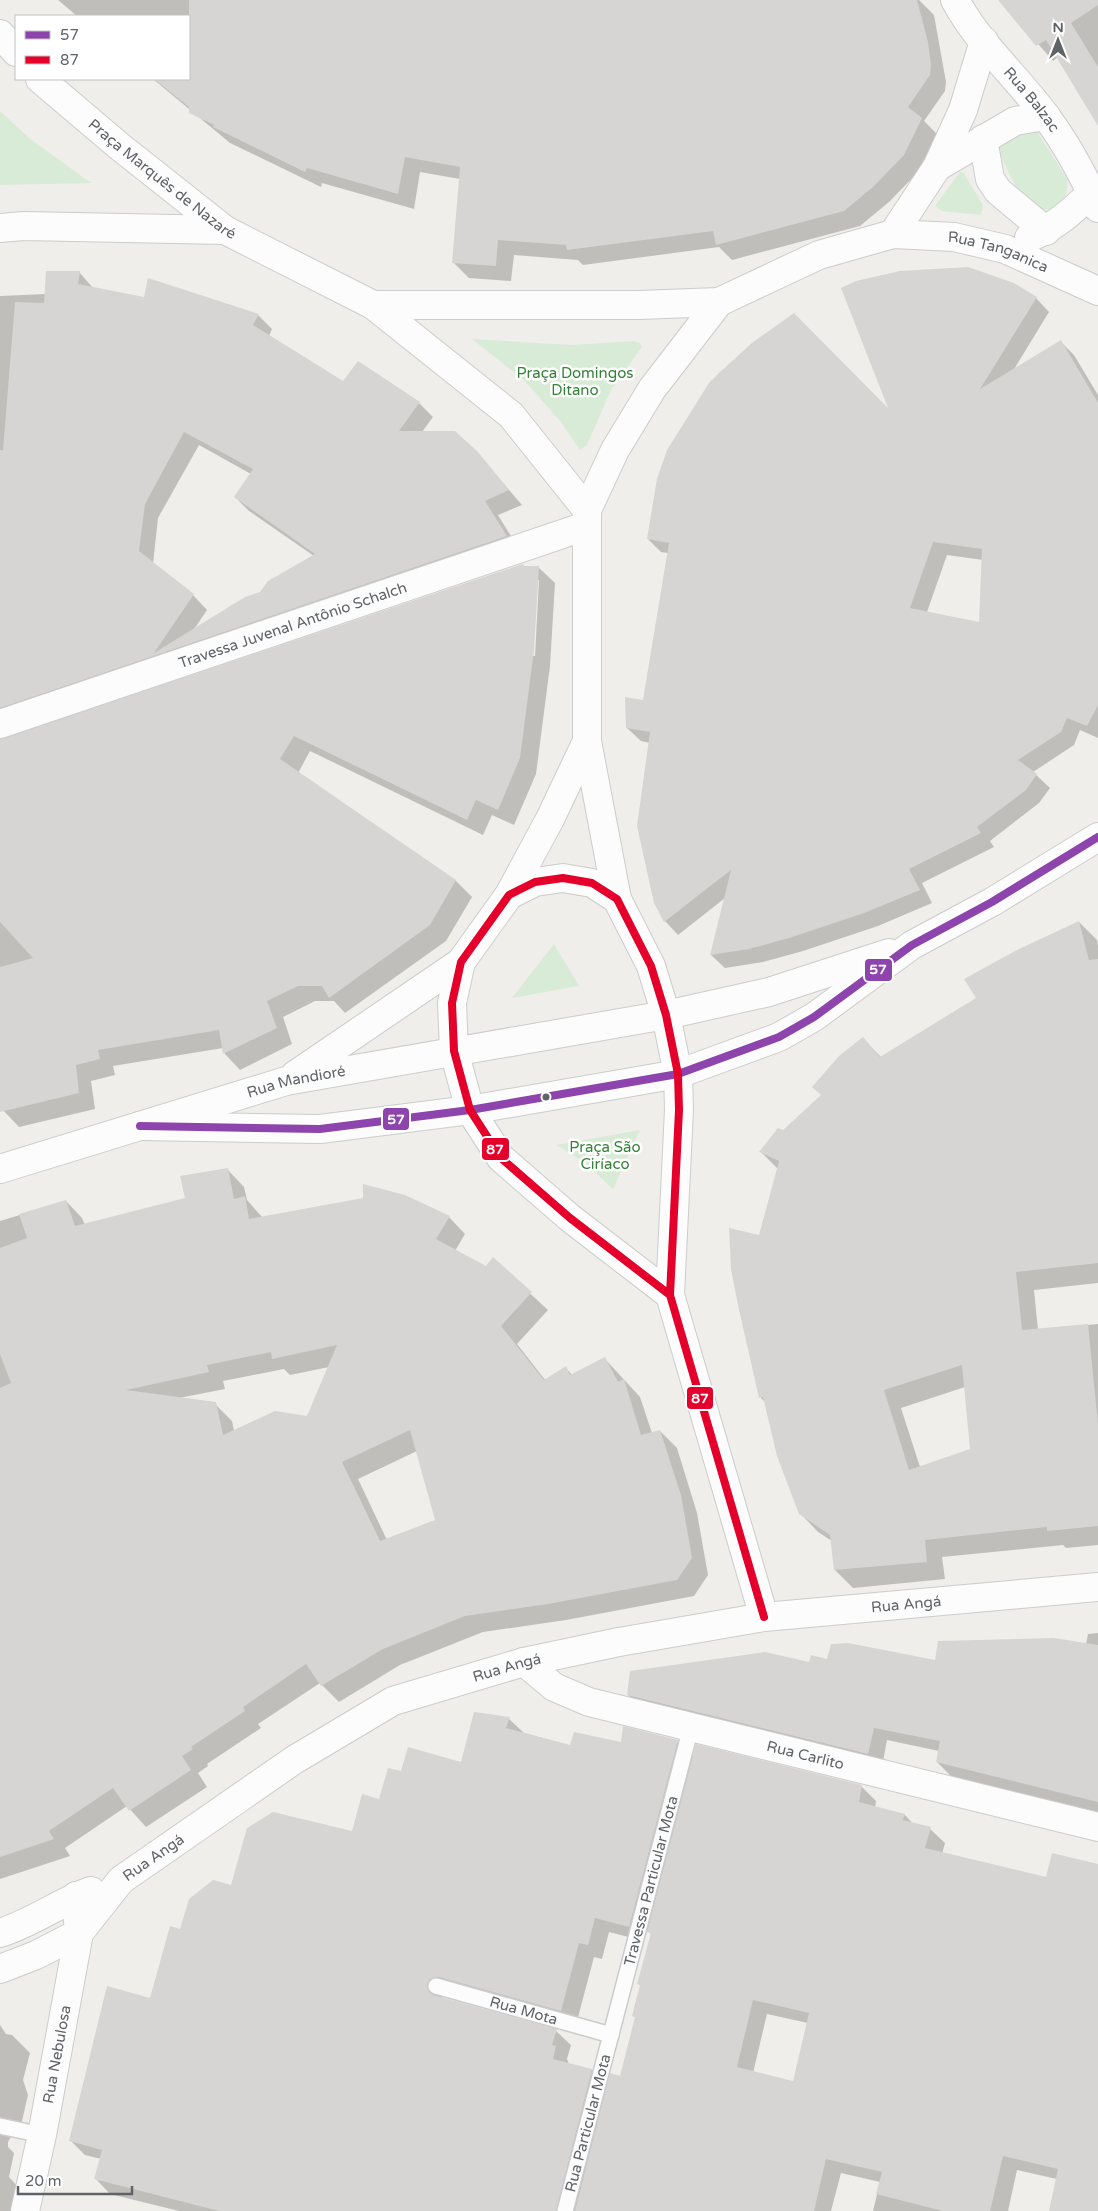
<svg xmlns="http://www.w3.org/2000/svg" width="1098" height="2211" font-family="'Varela Round',sans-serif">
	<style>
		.green { fill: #d8ebd6 }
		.shadow { fill: #0003; fill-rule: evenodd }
		.building { fill: #d6d5d3; fill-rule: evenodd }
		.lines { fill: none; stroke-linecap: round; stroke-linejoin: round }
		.service-casing { stroke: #cbcccc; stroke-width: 18 }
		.minor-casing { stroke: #cbcccc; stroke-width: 30 }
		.tertiary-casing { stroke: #cbcccc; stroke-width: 30 }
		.service { stroke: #fdfcfc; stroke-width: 15 }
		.minor { stroke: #fdfcfc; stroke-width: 28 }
		.tertiary { stroke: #fdfcfc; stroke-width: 28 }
		.bus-1-casing { stroke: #fff; stroke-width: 11 }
		.bus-2-casing { stroke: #fff; stroke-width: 11 }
		.bus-1 { stroke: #8e44ad; stroke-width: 8 }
		.bus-2 { stroke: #e4002b; stroke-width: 8 }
		.bus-dot { fill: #5f6368; stroke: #fff; stroke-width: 2 }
		.labels { text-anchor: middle; stroke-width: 5; stroke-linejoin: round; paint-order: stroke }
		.street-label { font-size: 15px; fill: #5f6368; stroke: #fff }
		.park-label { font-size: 15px; fill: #348238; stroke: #fff }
		.line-badge { stroke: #fff; stroke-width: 2 }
		.badge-label { font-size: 14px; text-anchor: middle; font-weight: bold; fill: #fff }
	</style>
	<rect width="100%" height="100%" fill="#efeeea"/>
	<!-- green -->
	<path class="green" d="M0 111 29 138 91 183 0 185Z
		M1031 122 1067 179C1069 199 1060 207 1041 211L1021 197 996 147Z
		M960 172H963L983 205 981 215 942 211 935 206Z
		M472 339 571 345 633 341 640 343 642 347 611 390 587 445 580 450 560 421 525 381Z
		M554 944 579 986 512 998Z
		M640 1130 613 1189 584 1162 557 1145Z"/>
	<!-- shadow -->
	<path class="shadow" d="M58 0H919L934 15 946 82 945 91 924 121 937 134 920 170 889 202 860 226 732 260 719 247 583 265 578 260 514 255 511 281 469 278 454 263 460 179 420 172 414 209 322 183 321 187 230 143 153 79H189V16H77Z
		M1000 0H1098V115L1058 57 1053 61Z
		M79 272 93 288 145 299 258 315 272 329 269 336 344 383 419 403 433 417 422 432 477 453 522 505 498 515 520 551 0 729V296L46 294ZM199 445 251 474 235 497 249 511 314 556 261 593 193 631 207 610 193 595 153 564 158 518Z
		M1036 298 1049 312 1013 371 1061 342 1074 355 1098 395V738L1080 730 1074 745 1033 772 1050 788 1039 803 990 841 994 847 922 883 932 903 878 926 803 951 763 962 725 968 711 955 725 898 678 935 665 921 650 743 641 741 627 728 644 701 668 553 661 552 648 539 891 413ZM947 555 983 560 980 623 927 612Z
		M525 567H538L555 583 550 666 536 774 514 825 492 815 483 835 310 751 298 773 456 881 472 897 446 941 345 1013 334 1001H315L283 1017 292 1044 240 1070 225 1054 223 1048 113 1066 115 1075 91 1081 95 1109 19 1127 3 1110 0 1101V739ZM537 580H539L535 656H533Z
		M1079 922 1097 940 1098 946V1283L1034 1290 1038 1330 1098 1324V1545L1066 1548 1063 1545 942 1557 945 1579 853 1588 835 1570 832 1541 818 1532 800 1513 766 1403 761 1398 760 1236 778 1169 761 1152 823 1096 863 1039 881 1057 977 998ZM965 1387 972 1450 920 1467 901 1408Z
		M228 1170 244 1187 247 1200 262 1217H449L465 1234 455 1251 486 1267 493 1259 548 1310 517 1344 546 1381 566 1368 572 1375 605 1359 640 1397 652 1433 660 1431 677 1448 697 1513 708 1575 694 1596 566 1620 483 1632 400 1665 339 1702 320 1683 258 1724 261 1728 207 1764 208 1766 198 1773 207 1787 146 1827 127 1806 65 1848 70 1856 0 1879V1221L66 1201 82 1218 85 1225 186 1199ZM329 1367 307 1417 234 1431 232 1421 215 1404 179 1398 225 1389 223 1381 284 1369 290 1375ZM417 1451 437 1520 387 1540 358 1479Z
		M1098 1633V1812L951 1776 937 1762 939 1751 887 1740 882 1767 642 1708 628 1695 828 1661H936L1086 1645 1088 1634Z
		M509 1719 524 1733 571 1746 677 1741 694 1758 861 1786 876 1801 875 1808 905 1815 913 1824 930 1829 945 1843 942 1854 1047 1878 1098 1866V2211H1050L1057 2179 1017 2170 1008 2211H873L880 2182 841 2173 831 2211H179L110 2194 96 2179 101 2159 85 2155 70 2140 151 2000 181 1930 232 1887 353 1832 402 1773 462 1763ZM647 1930 652 1935 638 1983 641 1986 633 2016 636 2018 621 2077 608 2087 592 2070 569 2064 567 2059 571 2045 556 2031 441 1999 444 1993 576 2025 594 1957 602 1959 609 1932 644 1941ZM767 2014 808 2023 794 2083 753 2073Z
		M0 2025 6 2034 12 2035 30 2053 23 2080 28 2095 19 2134 11 2137 8 2142V2147L14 2153 9 2177 19 2188 13 2211H0Z"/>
	<!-- building -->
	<path class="building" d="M189 0H917L928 42 931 66 930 75 908 107 922 118 904 155 874 186 844 211 716 245 713 231 567 250 566 245 498 240 496 266 452 263 460 167 405 157 398 194 307 168 305 172 213 127 214 125 189 113V107L154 79H189Z
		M998 0H1098V5L1071 23 1098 67V126L1046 40 1036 46Z
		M968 267 1014 283 1037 297 980 389 1061 340 1098 403V705L1087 726 1067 718 1061 732 1018 760 1037 774 1026 790 977 827 981 833 909 869 920 890 864 913 789 938 749 949 710 955 731 870 664 922 654 903 637 826 650 732 626 728 625 697 643 700 669 543 647 539 657 479 667 450 709 383 719 373 753 342 794 313 888 408 841 288 856 281 900 271ZM933 542 982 549 979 622 910 608Z
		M46 271H80L78 284 144 297 148 278 259 314 253 325 343 381 358 361 420 402 399 431H455L478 452 509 490 485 501 507 536 0 708V450H3L15 302 44 303ZM184 432 253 469 234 497 315 554 268 581 260 592 245 597 154 653 194 594 139 551 145 504Z
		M523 564 524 566H539L534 650 520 758 498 810 476 800 467 820 294 736 280 759 456 880 430 925 329 998 322 986H298L267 1001 277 1028 223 1054 219 1030 98 1050 100 1059 76 1065 79 1093 0 1112V967L33 958 0 922V739Z
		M1079 921 1089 960 1098 959V1263L1016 1272 1022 1330 1088 1324 1098 1424V1526L1047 1531V1527L925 1540 927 1562 834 1570 830 1535 799 1514 777 1456 763 1397 759 1398 738 1305 731 1269 729 1228 759 1235 779 1161 759 1152 778 1128 783 1130 821 1095 812 1087 839 1056 863 1037 880 1057 976 998 964 979 1017 950ZM962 1365 970 1449 909 1470 884 1390Z
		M228 1168 234 1199 245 1196 249 1219 363 1198V1184L405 1195 450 1216 436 1239 486 1266 493 1257 532 1292 501 1326 544 1380 566 1366 570 1375 605 1357 618 1382 624 1379 641 1435 660 1430 681 1495 692 1558 677 1580 548 1604 465 1616 383 1649 321 1686 306 1664 243 1707 245 1711 191 1747 193 1749 182 1756 191 1770 129 1811 113 1788 49 1831 54 1839 0 1857V1388L11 1383 0 1354V1248L27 1238 19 1214 66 1200 75 1226 185 1198 180 1176ZM337 1345 307 1416 275 1411 223 1435 216 1402 126 1390 209 1372 207 1365 271 1352 272 1359ZM410 1430 435 1520 380 1541 342 1462Z
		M1054 1638 1098 1645V1802L936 1762 940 1741 874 1728 868 1754 627 1695 630 1671 765 1652 809 1662 811 1655 827 1659 831 1644 848 1643 935 1660 938 1641Z
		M474 1712 510 1717 506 1728 570 1745 574 1732 621 1742 623 1726 678 1740 629 1927 595 1918 588 1945 579 1943 561 2011 439 1977 430 1979 427 1984 429 1992 433 1995 557 2029 552 2045 556 2046 553 2059 592 2069 556 2211H219L94 2179 102 2150 69 2141 107 1986 150 1998 170 1926 180 1929 189 1899 213 1880 231 1885 247 1828 273 1812 352 1831 362 1794 379 1799 388 1768 401 1771 408 1747 461 1762Z
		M696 1744 862 1785 859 1802 905 1814 903 1820 931 1827 925 1848 1046 1877 1052 1853 1098 1864V2211H1049L1058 2169 1003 2156 990 2211H943L876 2194 882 2172 826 2159 814 2211H575L610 2073 620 2076 635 2017 632 2016 640 1985 637 1984 651 1933 647 1932ZM753 2000 809 2013 793 2081 737 2067Z"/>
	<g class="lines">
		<!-- service casing -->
		<g class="service-casing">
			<g id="service">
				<path id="s1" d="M436 1986 611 2035"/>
				<path d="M0 2126 42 2135"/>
				<path id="s2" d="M565 2211 691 1727"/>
			</g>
		</g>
		<!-- minor casing -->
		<g class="minor-casing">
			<g id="minor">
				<path id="s3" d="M955 0C978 43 1016 76 1045 115 1066 143 1084 176 1098 208"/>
				<path d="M0 34 16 52"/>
				<path id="s4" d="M40 79 119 146 225 230 373 305 511 415 587 510"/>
				<path d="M983 139 990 179 998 191 1046 231"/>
				<path d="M937 167 1015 121 1046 116"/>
				<path d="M0 228 23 226 225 230"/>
				<path d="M893 234 937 167 963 110 984 41"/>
				<path d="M1029 238C1054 227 1072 212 1091 193"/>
				<path id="s5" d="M373 305H639L719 302 819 255 893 234 954 237 1005 249 1098 291"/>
				<path id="s6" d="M0 724 586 526"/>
				<path d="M509 895 550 819 587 741"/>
				<path d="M617 899 587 741V510L615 450 652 389 719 302"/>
				<path d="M670 1295 570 1218 501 1158 470 1110 454 1051 452 1003 461 962 509 895 535 882 563 878 592 883 617 899 651 966 666 1015 678 1074 679 1110 670 1295 764 1617"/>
				<path id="s7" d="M524 1662 554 1687 589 1702 1098 1827"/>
				<path d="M0 1933C32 1923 60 1902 91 1891"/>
				<path id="s8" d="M0 1969 36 1955 79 1933 121 1880 294 1760 393 1701 524 1662 619 1642 764 1617 1098 1587"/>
				<path id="s9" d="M25 2211 42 2135 79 1933 76 1896"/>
			</g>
		</g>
		<!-- tertiary casing -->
		<g class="tertiary-casing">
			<g id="tertiary">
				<path d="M295 1075 461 962"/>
				<path d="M140 1126 320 1129 470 1110 678 1074 779 1037 814 1017 912 945 992 902 1098 837"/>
				<path id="s10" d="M0 1169 286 1081 666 1015 769 992 889 953"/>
			</g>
		</g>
		<!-- service -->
		<use href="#service" class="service"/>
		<!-- minor -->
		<use href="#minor" class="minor"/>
		<!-- tertiary -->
		<use href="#tertiary" class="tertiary"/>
		<!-- bus-1 casing -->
		<g class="bus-1-casing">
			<path id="bus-1" d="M140 1126 320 1129 470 1110 678 1074 779 1037 814 1017 912 945 992 902 1098 837"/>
		</g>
		<!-- bus-2 casing -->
		<g class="bus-2-casing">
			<path id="bus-2" d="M670 1295 570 1218 501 1158 470 1110 454 1051 452 1003 461 962 509 895 535 882 563 878 592 883 617 899 651 966 666 1015 678 1074 679 1110 670 1295 764 1617"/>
		</g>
		<!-- bus-1 -->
		<use href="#bus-1" class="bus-1"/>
		<!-- bus-2 -->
		<use href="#bus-2" class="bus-2"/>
	</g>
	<!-- markers -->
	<circle class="bus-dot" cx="546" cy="1097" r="4.5"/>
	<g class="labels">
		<!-- street labels -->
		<g class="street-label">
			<text dy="5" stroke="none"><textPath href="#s3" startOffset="126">Rua Balzac</textPath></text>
			<text dy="5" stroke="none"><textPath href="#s4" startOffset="158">Praça Marquês de Nazaré</textPath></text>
			<text dy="5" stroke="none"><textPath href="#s5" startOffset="641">Rua Tanganica</textPath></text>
			<text dy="5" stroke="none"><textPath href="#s6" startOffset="309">Travessa Juvenal Antônio Schalch</textPath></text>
			<text dy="5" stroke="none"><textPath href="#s10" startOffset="309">Rua Mandioré</textPath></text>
			<text dy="5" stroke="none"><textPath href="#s8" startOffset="1004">Rua Angá</textPath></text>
			<text dy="5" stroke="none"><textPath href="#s8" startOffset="599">Rua Angá</textPath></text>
			<text dy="5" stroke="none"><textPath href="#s7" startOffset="300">Rua Carlito</textPath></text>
			<text dy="5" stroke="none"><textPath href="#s8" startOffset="194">Rua Angá</textPath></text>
			<text dy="5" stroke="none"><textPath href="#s2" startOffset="341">Travessa Particular Mota</textPath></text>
			<text dy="5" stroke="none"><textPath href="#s1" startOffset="91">Rua Mota</textPath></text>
			<text dy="5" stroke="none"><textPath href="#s9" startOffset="160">Rua Nebulosa</textPath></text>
			<text dy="5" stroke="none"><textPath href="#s2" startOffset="91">Rua Particular Mota</textPath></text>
		</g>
		<!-- park labels -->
		<g class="park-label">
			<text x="575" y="378">Praça Domingos<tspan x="575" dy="17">Ditano</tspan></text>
			<text x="605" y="1152">Praça São<tspan x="605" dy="17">Ciríaco</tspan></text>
		</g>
	</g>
	<g class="line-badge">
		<rect x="864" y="958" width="29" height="24" rx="5" fill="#8e44ad"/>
		<rect x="382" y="1107" width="28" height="24" rx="5" fill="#8e44ad"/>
		<rect x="481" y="1137" width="29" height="24" rx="5" fill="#e4002b"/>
		<rect x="686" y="1386" width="28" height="24" rx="5" fill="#e4002b"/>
	</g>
	<g class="badge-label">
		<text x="878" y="974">57</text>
		<text x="396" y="1124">57</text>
		<text x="495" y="1154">87</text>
		<text x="700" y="1403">87</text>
	</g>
	<!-- legend -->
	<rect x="15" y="15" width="175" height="65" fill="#ffffff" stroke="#bfc1c3"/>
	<rect x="25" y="31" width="25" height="8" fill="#8e44ad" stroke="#bfc1c3"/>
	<text x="60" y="40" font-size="15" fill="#5f6368">57</text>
	<rect x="25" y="56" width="25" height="8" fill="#e4002b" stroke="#bfc1c3"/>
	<text x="60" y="65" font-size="15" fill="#5f6368">87</text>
	<!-- north arrow -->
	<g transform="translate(1058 40)" stroke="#ffffff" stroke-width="4" paint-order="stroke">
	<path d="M0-4L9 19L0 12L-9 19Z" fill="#5f6368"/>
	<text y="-8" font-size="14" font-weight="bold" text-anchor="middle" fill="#5f6368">N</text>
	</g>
	<!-- scale -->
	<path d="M18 2186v8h114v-8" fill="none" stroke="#5f6368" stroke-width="2.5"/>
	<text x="25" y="2186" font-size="15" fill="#5f6368" stroke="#ffffff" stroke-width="4" paint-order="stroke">20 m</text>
</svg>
